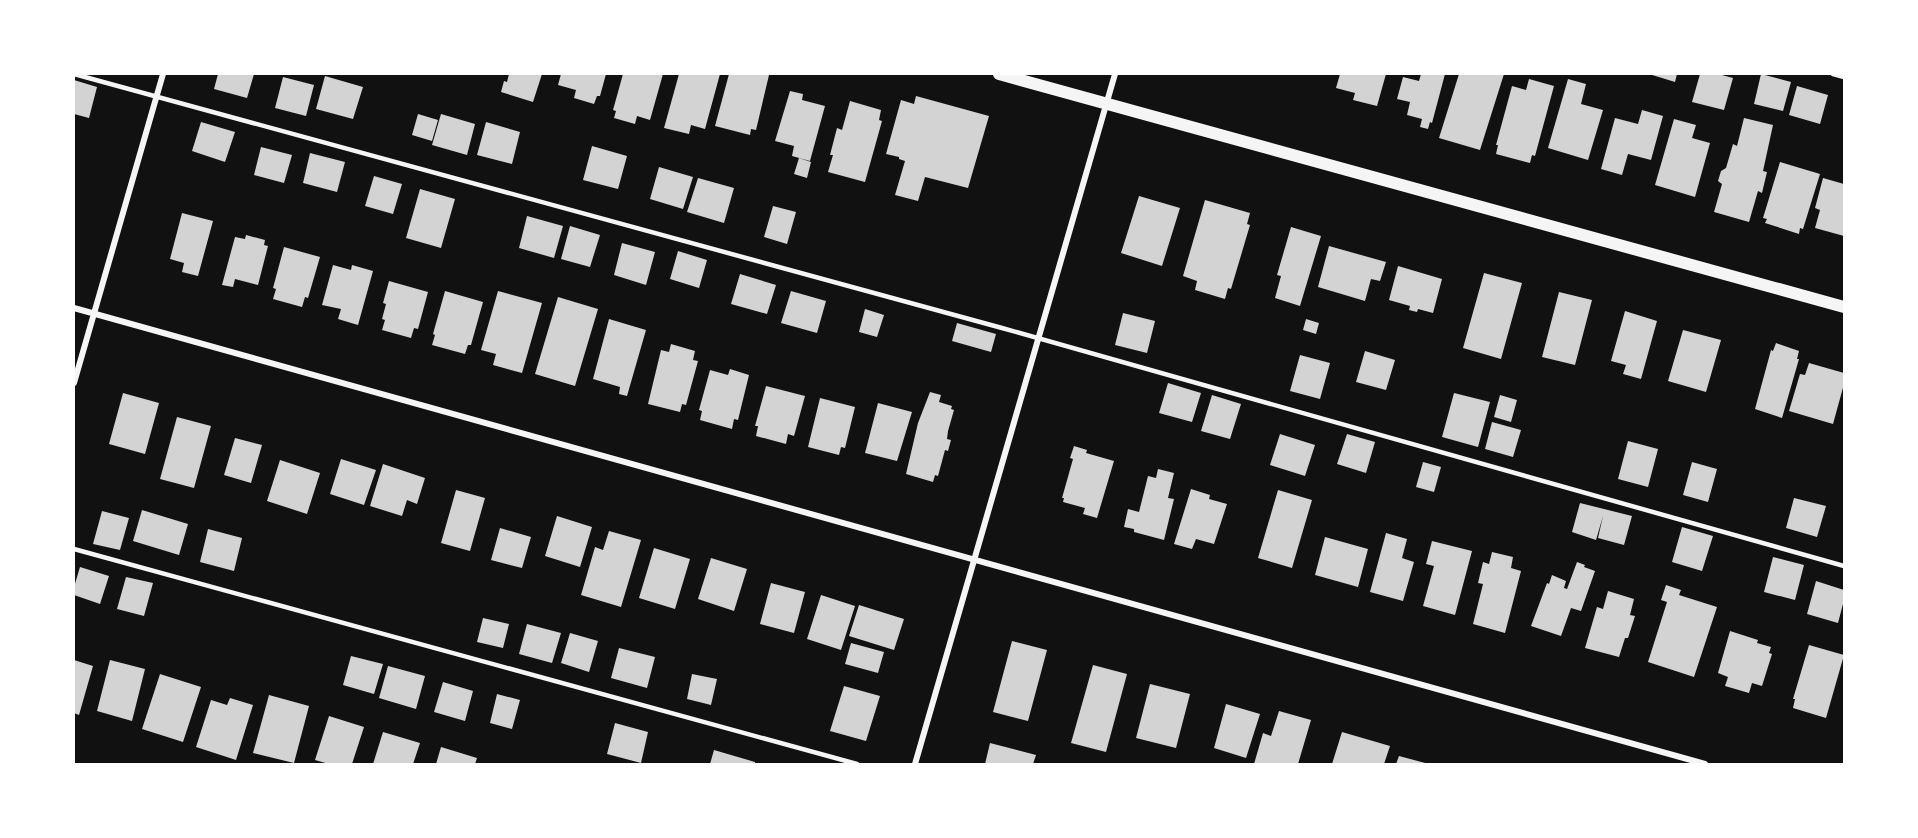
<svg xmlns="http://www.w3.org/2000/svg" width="1918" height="838" font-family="'Source Serif 4',serif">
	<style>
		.building { fill: #d3d3d3 }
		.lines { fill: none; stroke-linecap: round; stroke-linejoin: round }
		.service { stroke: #f5f5f5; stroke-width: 4.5 }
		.minor { stroke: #f5f5f5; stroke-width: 6 }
		.secondary { stroke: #f5f5f5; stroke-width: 12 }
	</style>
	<rect width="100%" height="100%" fill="#111"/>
	<!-- building -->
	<path class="building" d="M218 74H254L247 98 214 89Z
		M509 74H542L533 102 501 92 504 81 507 82Z
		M561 74H606L600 96H597L594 104 574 98 576 90 558 85Z
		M623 74H663L650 120 637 116 635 124 614 118 616 111 613 110Z
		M679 74H720L705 129 691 125 689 134 664 128Z
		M729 74H762L769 75 756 130 751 129 750 135 715 126Z
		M1340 74H1386L1377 106 1353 100 1355 93 1336 88Z
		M1421 74H1445L1432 123 1430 122 1428 129 1420 127 1422 119 1407 115 1410 102 1397 99 1403 77 1419 81Z
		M1459 74H1504L1480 150 1439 138Z
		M1649 74H1677L1675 82Z
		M1700 74H1718L1733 78 1724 110 1692 102Z
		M1761 74 1791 82 1783 111 1754 104Z
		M325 76 363 87 353 119 316 109Z
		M283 77 314 85 306 116 275 108Z
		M1529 79 1554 86 1535 156 1532 155 1530 163 1496 154 1498 145H1496L1512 86 1526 90Z
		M1568 79 1586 84 1581 104 1603 110 1588 160 1548 148Z
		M74 80 97 87 89 118 74 114Z
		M1797 86 1828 95 1820 124 1789 115Z
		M790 91 803 94 802 100 825 106 810 161 792 156 794 146 775 141Z
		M916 96 989 116 968 188 925 177 918 201 895 195 905 161 899 159V157L886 154 901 100 914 104Z
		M850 101 881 110 879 120 882 121 865 182 828 172 833 155H830L837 128 842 130Z
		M1642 110 1663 116 1651 160 1628 154 1622 175 1601 169 1615 118 1638 124Z
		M418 114 438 120 432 141 412 135Z
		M441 114 475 124 467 155 432 145Z
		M1744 118 1773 125 1763 171 1767 172 1762 193 1758 191 1749 222 1714 212 1722 184 1718 181 1721 171 1726 168 1733 144 1737 146Z
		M1674 119 1696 125 1692 138 1710 143 1695 197 1655 185Z
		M201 122 235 132 225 162 192 151Z
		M486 122 520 132 512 164 477 155Z
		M592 146 627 156 618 189 583 180Z
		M261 147 292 155 284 183 254 175Z
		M310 153 345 162 337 192 303 183Z
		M799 158 811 162 807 178 794 174Z
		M1780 162 1820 174 1803 229 1800 228 1799 234 1765 223 1767 219 1763 218Z
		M659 167 693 177 683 209 650 199Z
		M374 176 402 184 393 214 365 206Z
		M698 178 734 188 724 223 687 212Z
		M1823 178 1844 184V236L1815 228 1820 210 1815 208Z
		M420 189 455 199 441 248 406 238Z
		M1139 196 1180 208 1162 266 1121 253Z
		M1205 200 1250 213 1247 224 1250 225 1231 289 1228 288 1225 299 1195 290 1197 281 1183 276Z
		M773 206 796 212 787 244 764 237Z
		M182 213 213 221 198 276 182 272 184 263 170 259Z
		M527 216 563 226 554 258 519 248Z
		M570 226 600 235 590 267 561 259Z
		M1291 227 1321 236 1300 306 1275 298 1281 276 1277 275Z
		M246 235 265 240 264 245 268 246 258 285 235 279 233 287 222 285 235 237 245 239Z
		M622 243 655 252 646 285 614 275Z
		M1329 246 1386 262 1380 281 1371 279 1365 301 1318 287Z
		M284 247 320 257 308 298 305 297 302 307 273 299 276 289 273 288Z
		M678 251 707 260 699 288 670 279Z
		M333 265 351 270 352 265 373 271 358 325 338 319 341 309 322 305Z
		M1398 266 1442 279 1433 313 1418 309 1417 312 1409 310 1410 306 1389 300Z
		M1484 273 1522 283 1501 359 1463 348Z
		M740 274 776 285 767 314 731 304Z
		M389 281 428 292 418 329 414 328 411 338 382 330 385 320 382 319 386 304 383 303Z
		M445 291 483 302 471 345H468L465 354 432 345 435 335 433 334Z
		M498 291 542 303 522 373 493 365 496 354 481 350Z
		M791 291 826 301 817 333 781 323Z
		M1559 292 1592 300 1575 365 1542 357Z
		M558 297 598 309 575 386 535 374Z
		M865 309 884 315 877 337 859 332Z
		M1625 311 1657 321 1641 379 1623 374 1626 365 1611 361Z
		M1123 313 1155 321 1147 353 1115 345Z
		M609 319 646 330 627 396 619 394 620 387 593 379Z
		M1306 319 1319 323 1316 334 1303 330Z
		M957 323 996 334 991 352 952 341Z
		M1683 330 1721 340 1706 392 1668 381Z
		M1776 343 1799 351 1797 359H1799L1782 418 1755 409 1771 350 1773 351Z
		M671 344 695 351 693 360 698 361 686 405 682 404 680 412 648 404 661 350 669 352Z
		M1365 351 1395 360 1386 390 1356 382Z
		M1300 355 1330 363 1320 399 1290 391Z
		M1809 363 1844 373V384L1833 424 1789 411 1800 374 1805 375Z
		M730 369 749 375 738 420 734 419 732 429 700 420 702 411 699 410 710 370 728 375Z
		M1168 383 1201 393 1192 422 1159 413Z
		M766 386 805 396 794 436 788 434 786 444 756 436 758 426H755Z
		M930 392 941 395 939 402 952 406 951 409 954 410 948 431 947 439 951 440 948 451 945 450 938 476 935 475 933 482 906 474 918 423Z
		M123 393 159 403 145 454 109 444Z
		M1454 393 1490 402 1478 447 1442 437Z
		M1212 395 1241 404 1230 439 1201 431Z
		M1500 395 1517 400 1511 422 1494 417Z
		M820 398 855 407 845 448 841 447 839 455 808 447Z
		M878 403 912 412 897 461 865 453Z
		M177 417 211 426 194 488 160 479Z
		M1492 422 1521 430 1513 457 1485 449Z
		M1280 434 1315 445 1305 476 1270 465Z
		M1347 434 1375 442 1366 473 1337 464Z
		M235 438 262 445 251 483 224 475Z
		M1628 441 1658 449 1648 487 1618 479Z
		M1074 446 1087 450 1086 453 1114 461 1097 518 1083 514 1085 508 1063 502 1064 498H1062L1073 459 1070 458Z
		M341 459 376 470 364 505 330 494Z
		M280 460 320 473 307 514 267 501Z
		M1423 462 1441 467 1434 492 1416 487Z
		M1692 462 1717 469 1708 502 1683 495Z
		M383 464 425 478 417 504 407 500 402 516 370 506Z
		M1158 469 1174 473 1168 498 1174 499 1164 540 1134 532V529L1124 527 1128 509 1139 512 1148 476 1156 478Z
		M1191 489 1210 495 1209 499 1227 504 1214 544 1196 539 1192 549 1174 544Z
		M456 490 485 498 470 551 441 543Z
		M1278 490 1312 500 1292 568 1258 558Z
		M1794 498 1826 506 1817 537 1786 528Z
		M1580 503 1632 516 1624 545 1598 538 1603 516 1596 540 1572 532Z
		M142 510 188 524 179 555 133 541Z
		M102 511 129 518 120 550 93 544Z
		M557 516 592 527 580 567 545 556Z
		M1682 527 1713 536 1702 571 1672 562Z
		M500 528 531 537 522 568 491 560Z
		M208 529 242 538 234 571 200 562Z
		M609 531 641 540 621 607 581 595 595 547 603 550Z
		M1386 533 1407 539 1402 558 1414 562 1403 601 1370 592Z
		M1325 537 1368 549 1358 587 1315 575Z
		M1432 541 1472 551 1455 615 1423 606 1434 566 1426 564Z
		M654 548 690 559 675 609 639 598Z
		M1492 552 1513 557 1511 568 1521 571 1505 633 1473 624 1483 584 1478 583 1483 562 1489 564Z
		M1773 557 1804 565 1795 600 1764 592Z
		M711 558 747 569 734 611 698 599Z
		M1577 562 1585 565 1584 567 1595 571 1581 611 1571 608 1561 636 1531 626 1547 583 1549 584 1552 575 1566 581 1564 588 1567 589Z
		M80 567 109 576 100 604 74 595V587Z
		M126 577 153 583 144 616 117 609Z
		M1816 581 1844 590V600L1838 623 1807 614Z
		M771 583 805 592 794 633 760 624Z
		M1666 585 1681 590 1679 595 1717 607 1694 677 1648 662 1667 602 1661 600Z
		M1608 591 1634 599 1630 615 1635 616 1628 638H1625L1619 657 1585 648 1597 607 1603 609Z
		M821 595 855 606 841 650 807 639Z
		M859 605 904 619 894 650 849 636Z
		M483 618 509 624 503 648 477 642Z
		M527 624 561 633 552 663 519 654Z
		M1730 631 1758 640 1757 643 1771 647 1769 653 1772 654 1762 686 1752 683 1749 693 1725 686 1728 677 1718 673Z
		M570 633 598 641 589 672 561 663Z
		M1012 641 1047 650 1028 721 993 712Z
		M851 643 884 652 878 673 845 664Z
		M1809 645 1844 655 1826 718 1793 708 1795 699H1793Z
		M619 648 655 657 647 688 611 678Z
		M351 656 383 664 374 694 343 685Z
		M74 660 93 666 79 715 74 713Z
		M110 660 145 669 132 721 97 711Z
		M1093 665 1127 674 1106 752 1071 743Z
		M388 666 425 676 416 709 379 698Z
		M160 674 201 687 183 742 142 729Z
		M692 674 717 679 711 705 687 699Z
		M443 682 473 691 465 721 434 712Z
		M1150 684 1190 694 1176 748 1136 738Z
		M844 686 880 696 866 741 830 731Z
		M497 694 520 700 512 729 490 723Z
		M269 695 309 706 294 763 253 753Z
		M230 698 253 705 236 760 196 747 211 700 227 705Z
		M1226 704 1260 714 1246 758 1214 748Z
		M1279 711 1311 720 1298 764H1254L1263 733 1271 736Z
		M329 716 364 727 352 764H329L315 760Z
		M615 723 648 732 641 763 607 754Z
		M383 732 420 743 413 764H373Z
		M1342 732 1390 746 1384 764H1332Z
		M990 743 1036 755 1033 764H985Z
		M441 747 477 758 475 764H436Z
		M714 750 755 762V764H710Z
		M1399 756 1429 764H1396Z"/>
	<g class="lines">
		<!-- service -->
		<path class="service" d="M74 74 1002 328 1844 566
			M1833 74 1844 77
			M74 549 857 764"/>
		<!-- minor -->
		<path class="minor" d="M74 308 1705 764
			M74 383 163 74
			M915 764 1115 74"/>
		<!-- secondary -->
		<path class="secondary" d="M999 74 1844 307"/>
	</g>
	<!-- border -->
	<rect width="1918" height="838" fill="none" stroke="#ffffff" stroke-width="150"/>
</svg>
